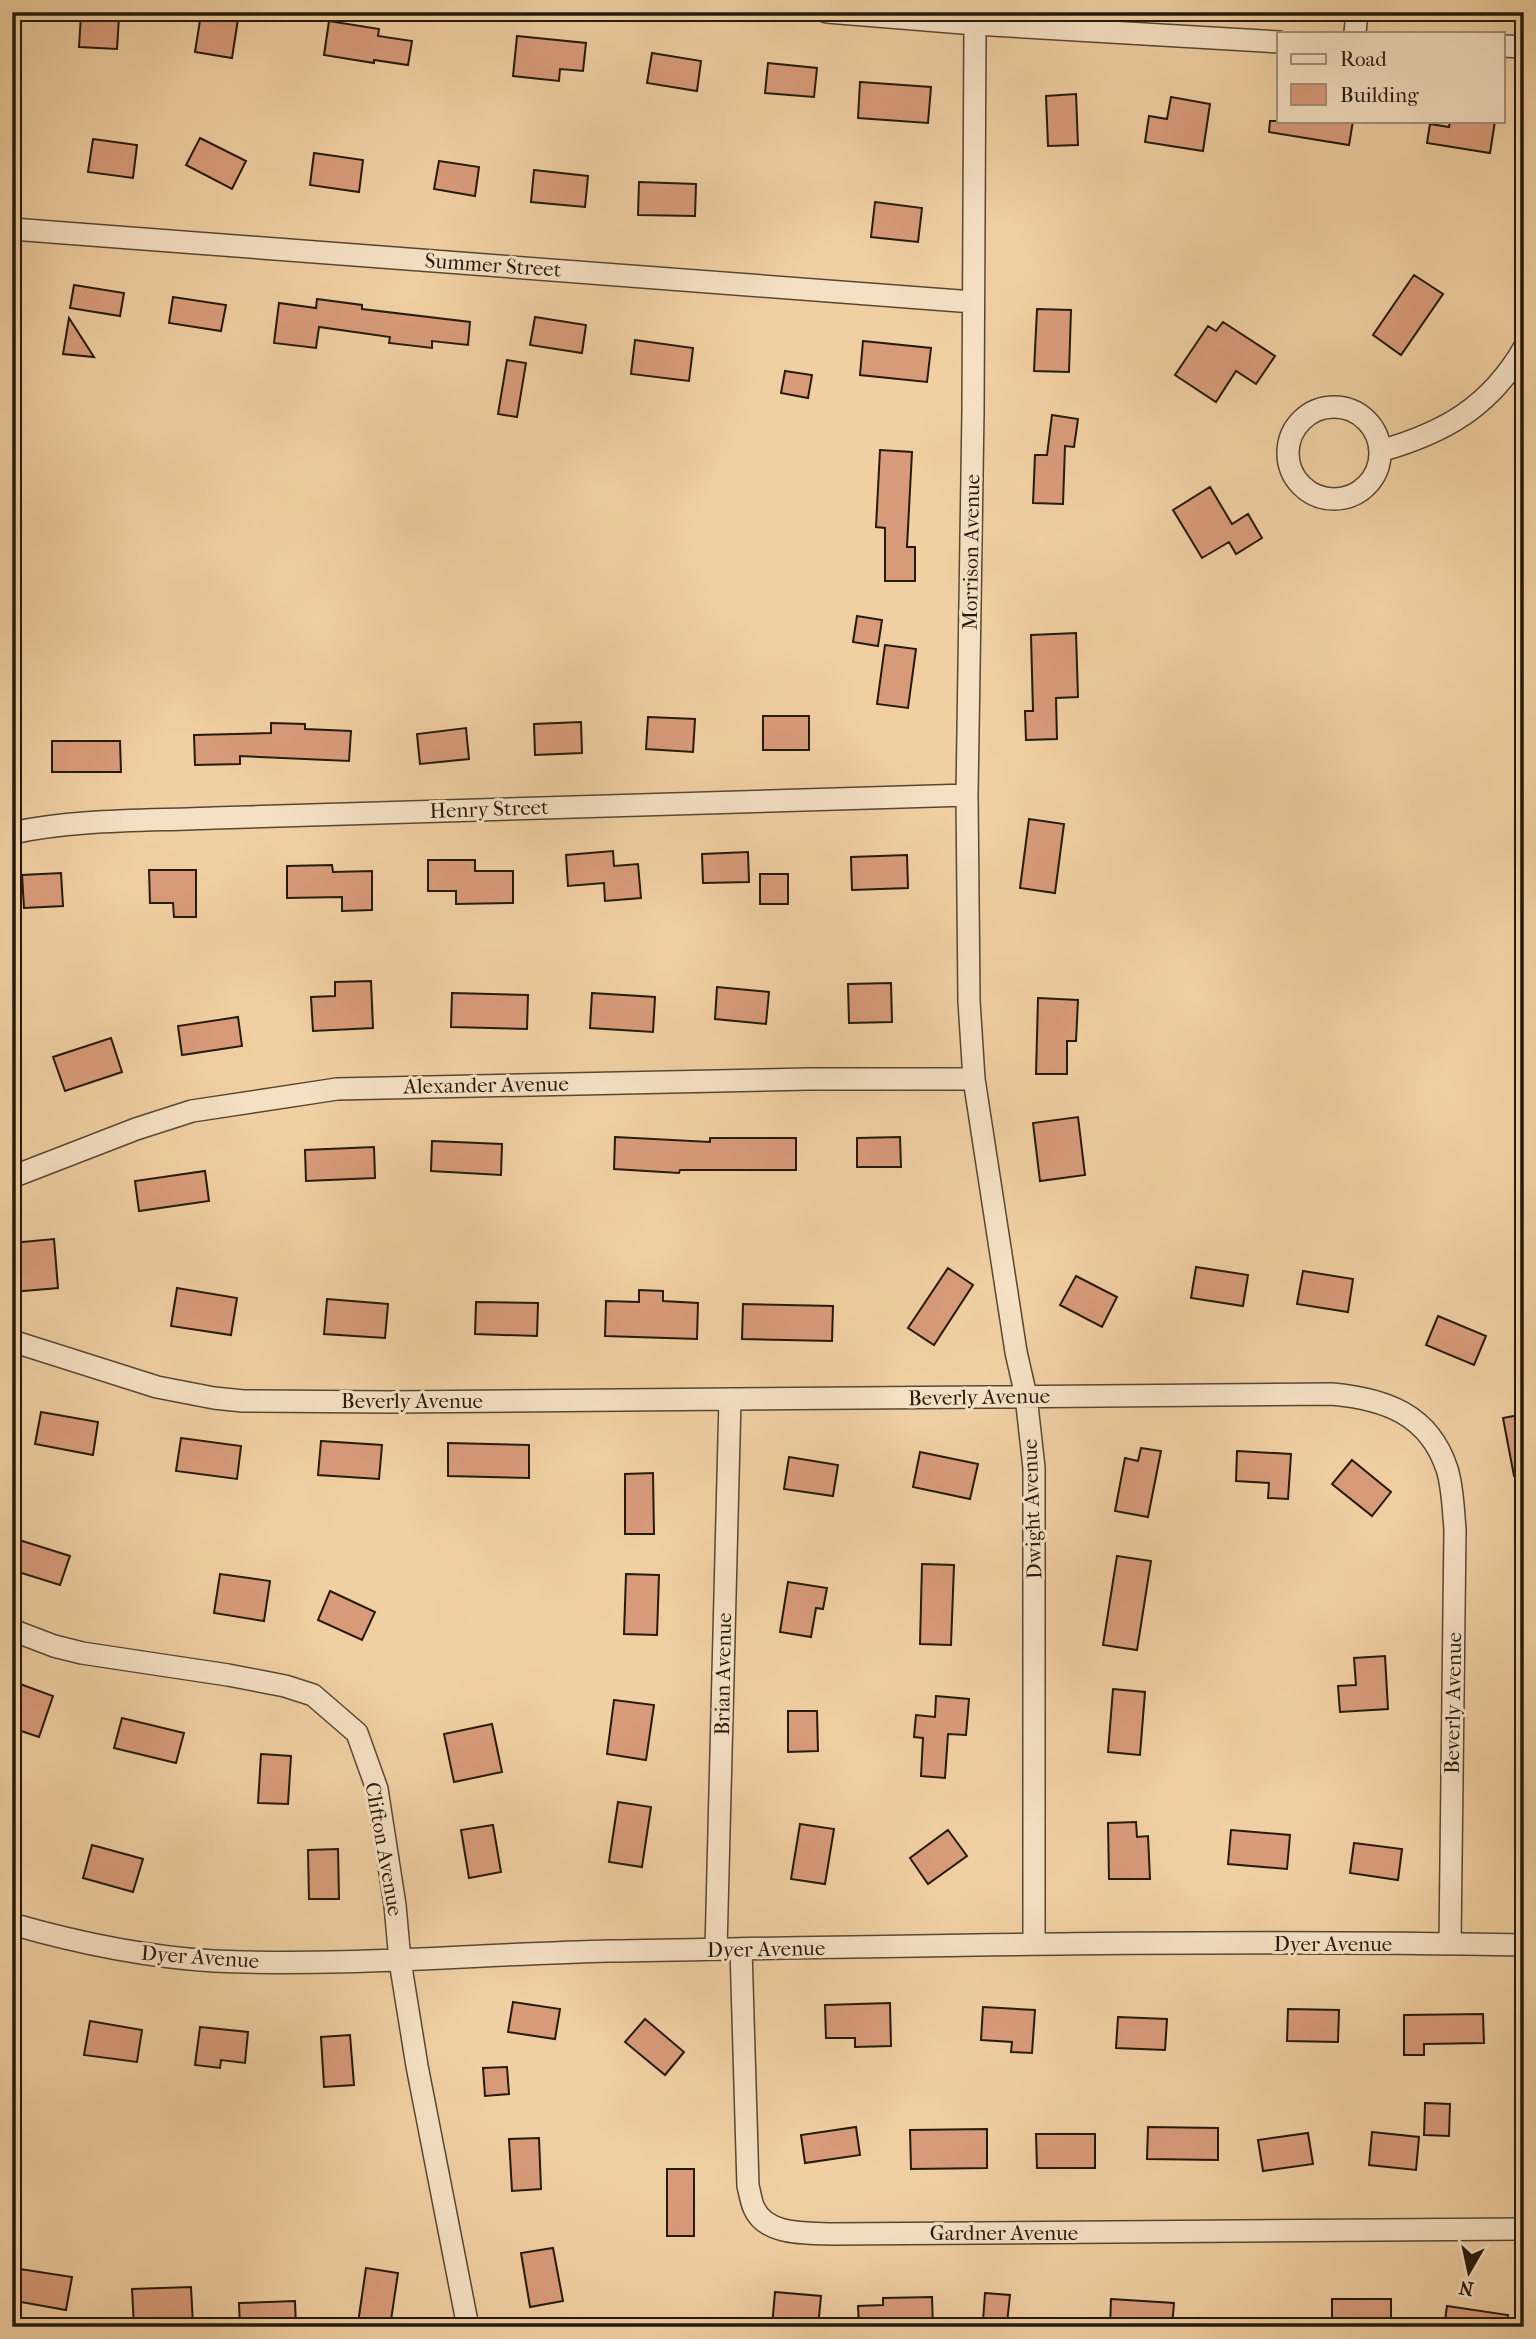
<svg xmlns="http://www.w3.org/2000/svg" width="1536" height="2339" font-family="'IM FELL French Canon',serif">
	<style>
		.building { fill: #d89b7a; stroke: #251a0c; stroke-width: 2 }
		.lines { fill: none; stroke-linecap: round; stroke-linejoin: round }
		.street-casing { stroke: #584732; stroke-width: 24 }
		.street { stroke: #f5e0c3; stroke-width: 21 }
		.labels { text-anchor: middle; stroke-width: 6; stroke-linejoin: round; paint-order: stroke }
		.street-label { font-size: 21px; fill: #251a0c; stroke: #f5e0c3 }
	</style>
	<rect width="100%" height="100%" fill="#f0cfa2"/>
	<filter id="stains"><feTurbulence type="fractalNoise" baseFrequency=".00286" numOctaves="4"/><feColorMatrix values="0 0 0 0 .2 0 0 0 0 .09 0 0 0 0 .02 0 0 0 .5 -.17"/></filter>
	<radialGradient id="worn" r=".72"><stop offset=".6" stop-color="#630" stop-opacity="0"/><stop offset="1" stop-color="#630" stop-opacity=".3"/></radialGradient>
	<!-- building -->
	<path class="building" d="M81 14 119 17 117 49 79 47Z
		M201 14 238 19 232 58 195 52Z
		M329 21 379 29 378 36 412 41 408 65 374 60V63L324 55Z
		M517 36 586 43 583 71 560 69 559 81 513 76Z
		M652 53 701 61 697 91 647 83Z
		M768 63 817 68 814 97 765 93Z
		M860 82 931 87 928 123 858 118Z
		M1076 94 1078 145 1048 146 1046 96Z
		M1171 97 1210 104 1203 151 1145 142 1149 116 1167 119Z
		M1270 121H1353L1349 145 1269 132Z
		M1450 121H1495L1490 153 1427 143 1430 124 1449 127Z
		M200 138 246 161 232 189 186 165Z
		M93 139 137 145 133 178 88 172Z
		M314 153 363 160 359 192 310 185Z
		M439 161 479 167 475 196 434 189Z
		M534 170 588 176 585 207 531 202Z
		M639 182 696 184 695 216 638 215Z
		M875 202 922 208 918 242 871 237Z
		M1414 275 1443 294 1401 355 1373 335Z
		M74 285 124 293 120 316 70 308Z
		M173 297 226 305 221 331 169 323Z
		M317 299 362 305V309L470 322 468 345 432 341V348L389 343 390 337 319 327 316 348 274 343 279 303 316 308Z
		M1037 309 1071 310 1069 372 1034 371Z
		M535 317 586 325 582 353 530 345Z
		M69 318 94 357 63 354Z
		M1223 322 1275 356 1256 384 1236 371 1216 402 1175 375 1208 326 1216 331Z
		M635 340 693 348 689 381 631 374Z
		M863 341 931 348 927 382 860 375Z
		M507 360 526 363 517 417 498 414Z
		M785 371 812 375 808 398 781 393Z
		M1052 415 1078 419 1074 447 1065 446 1063 504 1033 503 1035 455H1047Z
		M880 450 912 452 907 547H915V581H885V528L876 527Z
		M1210 487 1232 524 1248 514 1262 538 1236 554 1229 542 1202 558 1173 510Z
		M857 616 882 620 878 646 853 642Z
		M1076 633 1078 697 1056 698 1057 739 1026 740 1025 711H1033L1031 635Z
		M885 645 916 649 908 708 877 704Z
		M763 716H809V750H763Z
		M648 717 695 719 693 752 646 749Z
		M581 722 582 753 535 755 534 724Z
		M271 723 305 724V729L351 731 349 761 240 756V764L195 765 194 735 271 733Z
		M466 728 469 759 420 764 417 734Z
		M52 741H120L121 772H52Z
		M1029 819 1064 824 1055 893 1020 888Z
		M613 851 614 866 638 864 641 898 605 901 604 883 568 886 566 855Z
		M748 852 749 882 703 883 702 854Z
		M907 855 908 888 852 890 851 857Z
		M428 860H475V871H513V903L456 904V891H428Z
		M332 865 333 872 372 871V910L342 911V897L287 898V866Z
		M149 870H196V917H174L173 903H150Z
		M61 873 63 906 24 908 22 875Z
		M760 874H788V904H760Z
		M371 981 373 1028 313 1031 311 997 335 996V982Z
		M891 983 892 1022 849 1023 848 984Z
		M717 987 769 992 766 1024 715 1019Z
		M452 993 528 995 527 1029 451 1027Z
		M592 993 655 997 653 1032 590 1028Z
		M1038 998 1078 1000 1076 1041H1067V1074H1036Z
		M238 1017 242 1046 182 1055 178 1026Z
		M111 1038 122 1072 65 1091 53 1057Z
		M1078 1117 1085 1175 1040 1181 1033 1123Z
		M615 1137 710 1142V1138H796V1170H680L679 1173 614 1169Z
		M900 1137 901 1167H857V1138Z
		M432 1141 502 1144 501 1175 431 1171Z
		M374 1147 375 1178 306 1181 305 1150Z
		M205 1171 209 1201 139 1211 135 1181Z
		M54 1239 58 1288 12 1292V1243Z
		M1196 1267 1248 1275 1243 1306 1191 1298Z
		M948 1268 973 1285 934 1345 908 1328Z
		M1303 1271 1353 1279 1348 1312 1297 1304Z
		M1076 1276 1117 1297 1102 1327 1060 1305Z
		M177 1288 237 1298 231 1335 171 1326Z
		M639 1290 663 1291V1301L698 1303 697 1339 605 1336 606 1301 639 1302Z
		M327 1299 388 1304 385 1338 324 1334Z
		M476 1302 538 1303 537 1336 475 1334Z
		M743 1304 833 1306 832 1341 742 1339Z
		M1438 1316 1486 1336 1474 1365 1426 1345Z
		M41 1412 98 1422 93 1455 35 1444Z
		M1524 1414V1475L1514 1476 1503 1418Z
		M181 1438 241 1446 237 1479 176 1471Z
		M321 1441 382 1445 379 1479 318 1475Z
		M448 1443 529 1445V1478L448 1476Z
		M1141 1448 1161 1451 1148 1517 1115 1511 1125 1458 1138 1461Z
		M1237 1451 1291 1454 1288 1499 1268 1498 1269 1483 1236 1481Z
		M920 1452 978 1464 970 1499 913 1487Z
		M789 1457 838 1465 833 1496 784 1489Z
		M1352 1460 1391 1492 1372 1516 1332 1484Z
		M653 1473 654 1534H625V1474Z
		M16 1539 70 1556 60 1585 12 1570V1550Z
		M1117 1556 1151 1561 1137 1650 1103 1645Z
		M922 1564 954 1565 951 1645 920 1644Z
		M220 1574 270 1581 264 1621 214 1613Z
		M626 1574 659 1575 657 1635 624 1634Z
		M788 1582 827 1588 823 1609 816 1608 811 1637 780 1632Z
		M330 1591 375 1612 362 1640 318 1620Z
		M1385 1656 1388 1709 1340 1712 1338 1686 1356 1685 1354 1658Z
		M12 1681 53 1696 39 1737 12 1728Z
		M1113 1689 1145 1692 1140 1755 1108 1752Z
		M936 1696 969 1699 966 1735 948 1734 945 1778 921 1776 923 1738 914 1737 916 1715 935 1717Z
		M614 1700 654 1705 646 1760 607 1754Z
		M788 1711H817L818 1751 788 1752Z
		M122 1718 184 1733 176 1763 114 1748Z
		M492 1724 502 1772 454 1782 444 1734Z
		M261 1754 291 1756 288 1804 258 1803Z
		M618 1802 651 1807 642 1867 609 1862Z
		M1136 1822 1137 1837 1148 1836 1150 1879H1109L1108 1823Z
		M800 1824 834 1829 825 1884 791 1879Z
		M493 1825 501 1872 469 1878 461 1830Z
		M948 1830 967 1856 928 1884 910 1858Z
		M1231 1830 1290 1835 1287 1869 1228 1864Z
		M1354 1843 1402 1849 1398 1880 1350 1873Z
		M92 1845 143 1859 133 1892 83 1878Z
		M338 1849 339 1899H309L308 1850Z
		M513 2002 560 2009 555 2039 508 2032Z
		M890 2003 891 2046 855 2047V2038H826L825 2005Z
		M983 2007 1035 2010 1032 2053 1011 2052 1012 2042 981 2040Z
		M1288 2009 1339 2010 1338 2042 1287 2041Z
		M1483 2014 1484 2043 1424 2044V2055H1404V2015Z
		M1118 2017 1167 2019 1165 2050 1116 2048Z
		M645 2019 684 2052 665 2075 625 2042Z
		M90 2021 142 2030 137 2062 84 2055Z
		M200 2027 248 2032 245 2063 221 2060 220 2068 195 2065Z
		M350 2035 354 2085 324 2087 321 2037Z
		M507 2067 509 2094 485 2096 483 2068Z
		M1425 2103 1450 2104 1449 2136 1424 2135Z
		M856 2127 860 2155 805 2163 801 2135Z
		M1148 2127 1218 2128V2160L1147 2159Z
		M987 2129V2168L911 2169 910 2130Z
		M1372 2132 1419 2137 1416 2170 1369 2165Z
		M1308 2133 1313 2164 1263 2171 1258 2140Z
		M1036 2134H1095V2168H1037Z
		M539 2138 541 2189 512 2191 509 2139Z
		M667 2169H694V2236H667Z
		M553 2248 563 2301 530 2307 521 2253Z
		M366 2268 398 2273 390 2327 358 2323Z
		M20 2269 72 2277 66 2310 15 2301Z
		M191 2287 193 2325 134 2327 132 2289Z
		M775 2292 821 2296 818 2327H772Z
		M985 2293 1010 2295 1007 2323 983 2321Z
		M932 2297 933 2327H859L858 2306 883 2305V2298Z
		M1111 2299 1174 2303 1172 2327H1110Z
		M1332 2299H1391V2327H1332Z
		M295 2301 296 2327H240L239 2303Z
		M1447 2306 1508 2315 1507 2327H1444Z"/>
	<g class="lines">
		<!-- street casing -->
		<g class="street-casing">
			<path id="street" d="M827 12 975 24 1279 42
				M975 24 973 411 967 795 969 1001 974 1079 1016 1352 1026 1396 1034 1468V1944
				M1355 33 1357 12
				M1503 46 1524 47
				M12 229 973 302
				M1288 453a46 46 0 1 1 92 0a46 46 0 1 1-92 0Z
				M1380 451C1444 433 1490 407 1524 348
				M12 833C77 819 147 821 213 818L967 795
				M12 1177 136 1129 192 1111 337 1089 809 1079H974
				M12 1341 157 1387 214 1398 243 1401 391 1402 1332 1394C1385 1399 1429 1414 1447 1469 1453 1488 1453 1509 1455 1529L1450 1944
				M12 1630 54 1646 82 1653 228 1675 285 1686 313 1695 357 1733 377 1789 395 1905 400 1961 417 2066 468 2327
				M12 1924C78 1943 146 1957 214 1961 346 1967 478 1954 610 1951 914 1946 1219 1939 1524 1945
				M716 1949 730 1399
				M741 1949 748 2186C750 2193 751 2202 754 2208 766 2236 807 2233 832 2234L1524 2229"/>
		</g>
		<!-- street -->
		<use href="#street" class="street"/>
	</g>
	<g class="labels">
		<!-- street labels -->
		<g class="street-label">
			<text transform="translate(493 265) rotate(4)" y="7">Summer Street</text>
			<text transform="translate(971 552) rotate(-89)" y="7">Morrison Avenue</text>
			<text transform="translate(489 809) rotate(-2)" y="7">Henry Street</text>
			<text transform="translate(486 1085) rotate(-1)" y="7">Alexander Avenue</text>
			<text transform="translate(979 1397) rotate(-1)" y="7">Beverly Avenue</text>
			<text x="412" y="1408">Beverly Avenue</text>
			<text transform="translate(1032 1509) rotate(-92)" y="7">Dwight Avenue</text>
			<text transform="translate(723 1674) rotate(-89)" y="7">Brian Avenue</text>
			<text transform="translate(1453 1703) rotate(-89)" y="7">Beverly Avenue</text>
			<text transform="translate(384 1849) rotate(80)" y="7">Clifton Avenue</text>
			<text x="1333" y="1951">Dyer Avenue</text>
			<text transform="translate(766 1949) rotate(-1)" y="7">Dyer Avenue</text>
			<text transform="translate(200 1957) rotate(4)" y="7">Dyer Avenue</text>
			<text x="1004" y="2240">Gardner Avenue</text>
		</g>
	</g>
	<!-- margin -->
	<rect width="1536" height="2339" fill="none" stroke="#f0cfa2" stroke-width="42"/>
	<rect x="14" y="14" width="1508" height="2311" fill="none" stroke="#251a0c" stroke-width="3.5"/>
	<rect x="21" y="21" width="1494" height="2297" fill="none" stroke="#251a0c" stroke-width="2"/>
	<!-- legend -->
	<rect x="1277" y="32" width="228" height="91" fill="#f5e0c3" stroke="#a2917a" stroke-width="2"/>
	<rect x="1291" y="54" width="35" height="10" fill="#f5e0c3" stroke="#a2917a" stroke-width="2"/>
	<text x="1340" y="66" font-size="21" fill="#251a0c">Road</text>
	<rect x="1291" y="84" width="35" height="21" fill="#d89b7a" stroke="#a2917a" stroke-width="2"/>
	<text x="1340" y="102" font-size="21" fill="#251a0c">Building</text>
	<!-- north arrow -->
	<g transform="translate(1469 2272) rotate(189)" stroke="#f5e0c3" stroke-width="5" paint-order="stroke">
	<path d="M0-5L12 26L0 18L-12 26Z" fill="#251a0c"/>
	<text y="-10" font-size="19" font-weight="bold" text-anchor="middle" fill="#251a0c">N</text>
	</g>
	<rect width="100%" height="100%" filter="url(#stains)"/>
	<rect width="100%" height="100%" fill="url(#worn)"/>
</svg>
